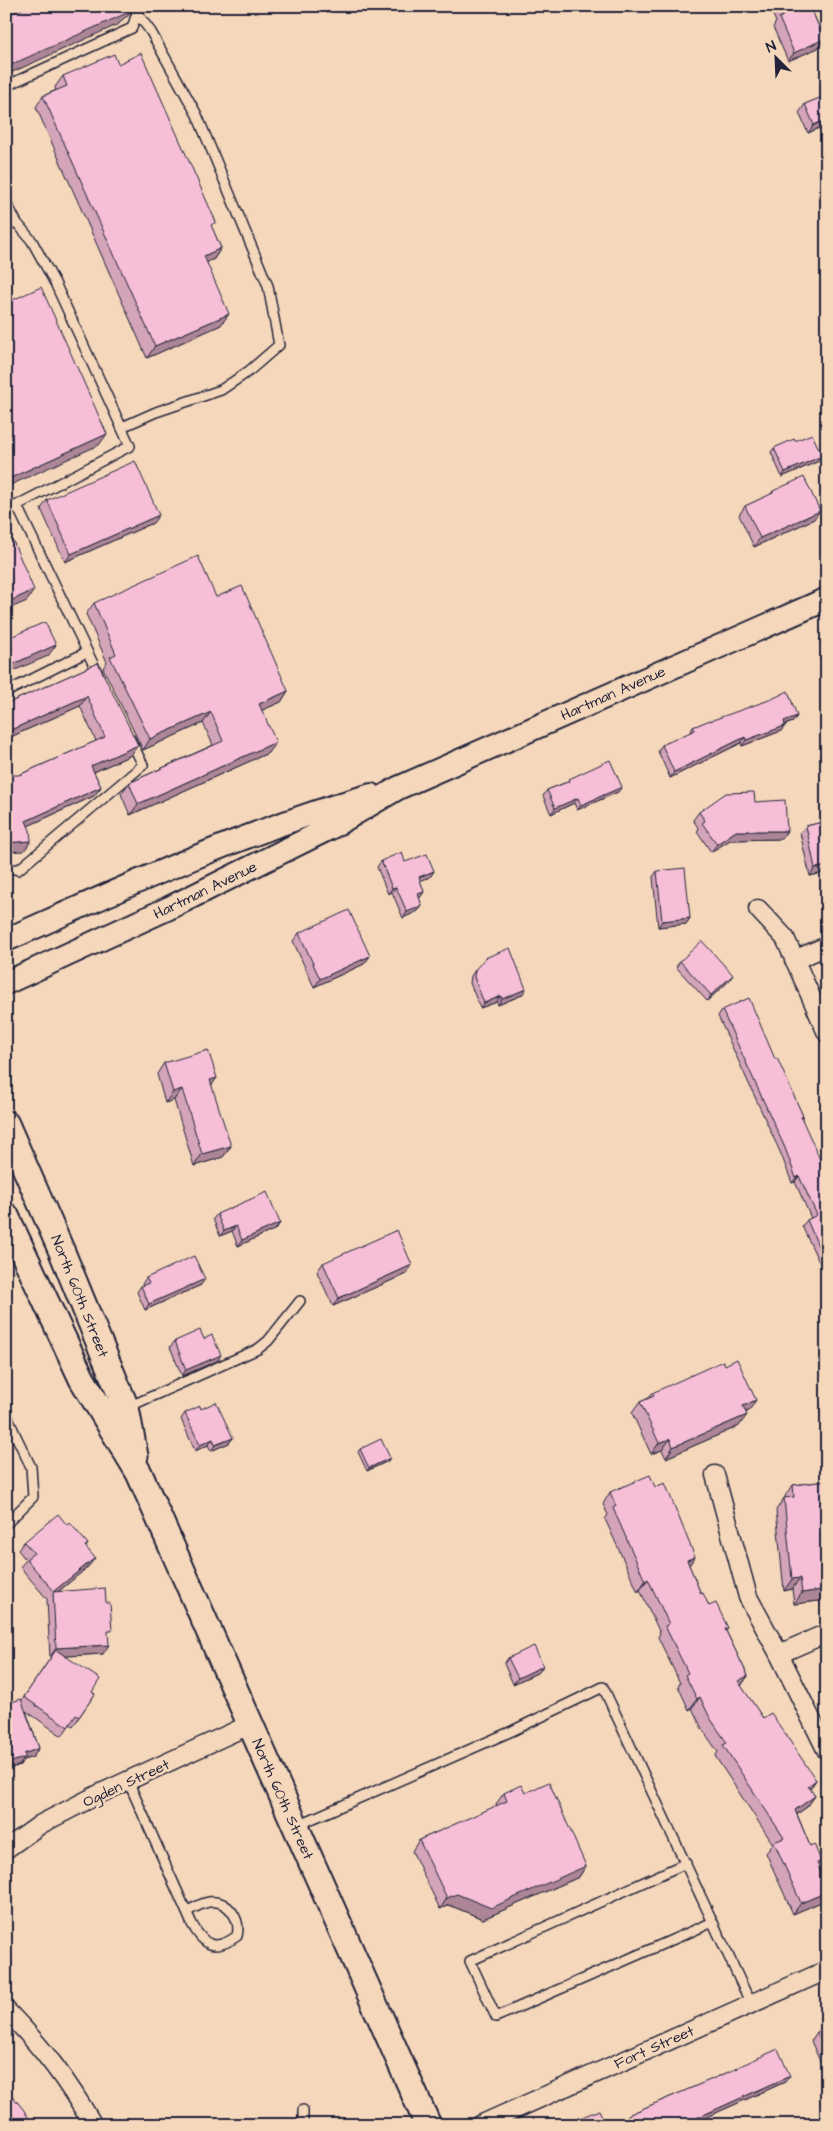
<svg xmlns="http://www.w3.org/2000/svg" width="833" height="2131" font-family="'Architects Daughter',sans-serif">
	<style>
		.lines { fill: none; stroke-linecap: round; stroke-linejoin: round }
		.service-casing { stroke: #22223b; stroke-width: 12 }
		.minor-casing { stroke: #22223b; stroke-width: 21 }
		.tertiary-casing { stroke: #22223b; stroke-width: 26 }
		.secondary-casing { stroke: #22223b; stroke-width: 29 }
		.service { stroke: #f5d8bb; stroke-width: 9 }
		.minor { stroke: #f5d8bb; stroke-width: 18 }
		.tertiary { stroke: #f5d8bb; stroke-width: 22 }
		.secondary { stroke: #f5d8bb; stroke-width: 25 }
		.wall { fill: #d4a4b9; stroke: #22223b }
		.shaded-wall { fill: #ac8696; stroke: #22223b }
		.building { fill: #f6bfd7; stroke: #22223b }
		.labels { text-anchor: middle; stroke-width: 5; stroke-linejoin: round; paint-order: stroke }
		.street-label { font-size: 15px; fill: #22223b; stroke: #f5d8bb }
	</style>
	<rect width="100%" height="100%" fill="#f5d8bb"/>
	<filter id="ink" filterUnits="userSpaceOnUse"><feTurbulence type="fractalNoise" baseFrequency=".02" numOctaves="2"/><feDisplacementMap in="SourceGraphic" scale="10" xChannelSelector="R" yChannelSelector="G"/><feConvolveMatrix kernelMatrix="1 2 1 2 8 2 1 2 1" color-interpolation-filters="sRGB"/></filter>
	<g filter="url(#ink)">
		<g class="lines">
			<!-- service casing -->
			<g class="service-casing">
				<path id="service" d="M6 86 132 28 137 13 134 6
					M6 202 17 223
					M6 224 17 223 32 241 55 283 130 446 6 511
					M122 427 156 412 221 390 249 371 279 345 268 286 197 115 151 32 137 13
					M17 506 99 676
					M6 692 87 652
					M6 867 18 870 143 765 130 739
					M128 1407 258 1349 268 1341 300 1301
					M6 1413 15 1434
					M6 1438 15 1434 31 1467 33 1497 6 1524
					M128 1781 192 1924C204 1946 215 1952 237 1936 241 1920 229 1899 209 1902 202 1903 194 1908 187 1911
					M298 1825 512 1731 603 1687 751 2004
					M686 1863 470 1961 496 2017 713 1922
					M303 2110V2125"/>
			</g>
			<!-- minor casing -->
			<g class="minor-casing">
				<path id="minor" d="M758 909 785 938 827 1033
					M794 960 827 946
					M715 1475 748 1597 779 1654 827 1751
					M779 1654 827 1633
					M6 1849 41 1824 99 1794 251 1724
					M6 2010C43 2048 67 2080 93 2125
					M480 2125 827 1970"/>
			</g>
			<!-- tertiary casing -->
			<g class="tertiary-casing">
				<path id="tertiary" d="M6 940C125 887 245 831 371 795
					M6 983 169 908 332 827 398 788 827 599"/>
			</g>
			<!-- secondary casing -->
			<g class="secondary-casing">
				<path id="secondary" d="M6 1124 62 1252 126 1408 135 1456
					M6 1216 82 1379 139 1473 428 2125"/>
			</g>
			<!-- service -->
			<use href="#service" class="service"/>
			<!-- minor -->
			<use href="#minor" class="minor"/>
			<!-- tertiary -->
			<use href="#tertiary" class="tertiary"/>
			<!-- secondary -->
			<use href="#secondary" class="secondary"/>
		</g>
		<!-- wall -->
		<path class="wall" d="M769 6H812L811 8 824 39 818 48 788 61 773 27 776 22Z
			M118 64 212 228 221 248 214 259 207 262 221 325 147 358 36 107 43 96 56 90 55 87 63 76Z
			M827 85V145L819 128 808 133 799 113 805 104 823 97 821 93Z
			M795 441 822 456 819 461 782 477 771 452 774 448Z
			M773 491 814 519 754 547 739 515 745 506 770 495Z
			M47 500 153 523 65 562 41 509Z
			M216 597 288 691 281 702 262 710 268 753 130 815 121 794 129 783 213 745 203 723 143 750 103 668 107 662 86 614 94 603Z
			M98 663 131 755 94 772 101 787 94 796 28 826 24 851 19 775 96 741 80 706 6 739V704Z
			M797 716 793 722 785 725V726L781 731 742 746 741 743 670 778 658 751 662 745 690 733 693 727 710 721Z
			M569 779 618 792 577 810 574 803 551 814 543 796 547 790 567 782Z
			M755 802 781 839 730 840 711 852 697 831 699 829 693 820 699 812Z
			M827 821V872L810 876 800 833 806 826Z
			M381 861 405 862 434 871 430 877 420 881 424 892 419 898 422 906 418 911 403 918 392 892 388 894 377 867Z
			M657 871 690 918 686 924 658 927 653 877Z
			M299 933 370 956 364 964 314 987 293 941Z
			M680 961 729 981 707 1001 676 967Z
			M475 970 522 995 498 1005 497 1002 480 1008 470 983 471 976Z
			M722 1010 775 1059 803 1116 802 1118 827 1259 819 1262 802 1226 807 1220 811 1218 795 1182 792 1183 781 1154 718 1016Z
			M164 1063 231 1146 223 1157 194 1166 174 1100 165 1103 157 1074Z
			M217 1214 280 1223 276 1229 238 1246 232 1231 220 1236 213 1219Z
			M323 1263 412 1265 406 1274 333 1306 317 1272Z
			M146 1278 201 1285 145 1310 137 1292 141 1286H143L142 1284Z
			M204 1339 217 1361 182 1376 170 1347 175 1341Z
			M652 1393 749 1411 746 1412 739 1426 666 1458 662 1450 651 1454 632 1413 640 1402 649 1398Z
			M201 1409 233 1438 229 1443 211 1451 208 1445 195 1451 181 1419 185 1413Z
			M360 1449 388 1461 367 1471 358 1452Z
			M827 1481V1600L794 1604 792 1589 784 1591 776 1510 784 1498H785V1496L793 1485Z
			M655 1487 695 1557 689 1565 701 1594 709 1606 728 1628 726 1631 748 1676 741 1686 763 1718 816 1780 810 1789 815 1796 807 1807 797 1814 810 1846 821 1861 818 1866 821 1902 793 1914 766 1853 773 1844 715 1756 718 1752 702 1729 692 1708 689 1710 678 1686 680 1683 658 1637 660 1633 640 1590 638 1592 605 1519 608 1515 603 1504 610 1492Z
			M67 1525 88 1544 86 1547 89 1566 59 1591 108 1635 103 1654 65 1656 92 1692 95 1694 73 1726 70 1724 62 1736 26 1711 39 1748 33 1757 23 1760 20 1765 6 1770V1704L22 1700 51 1657H50L47 1600V1599L20 1567 26 1560 18 1550 24 1542Z
			M508 1658 539 1672 513 1684 504 1664Z
			M504 1793H525L586 1866 579 1877 483 1919 449 1905 440 1909 412 1851 419 1840 497 1806 496 1804Z
			M827 2028V2077L811 2041 817 2032Z
			M738 2067 785 2082 689 2125H626L624 2121 628 2115 736 2069Z"/>
		<!-- shaded-wall -->
		<path class="shaded-wall" d="M133 6H135L128 16 124 18 119 24 6 75V67Z
			M824 39 818 48 788 61 794 53Z
			M825 120 819 128 808 133 814 125Z
			M221 248 214 259 196 267 204 256Z
			M229 314 221 325 147 358 155 346Z
			M107 434 99 445 6 487V480Z
			M822 456 819 461 782 477 785 472Z
			M820 511 814 519 754 547 760 538Z
			M159 515 153 523 65 562 71 554Z
			M34 590 27 601 6 610V603Z
			M56 645 48 656 6 674V667Z
			M288 691 281 702 251 715 259 704Z
			M87 696 80 706 6 739V732Z
			M211 712 203 723 143 750 150 739Z
			M797 716 793 722 780 726 784 721Z
			M785 726 781 731 742 746 746 740Z
			M745 737 741 743 670 778 674 772Z
			M276 742 268 753 130 815 138 804Z
			M138 745 131 755 85 776 91 766Z
			M101 787 94 796 19 830 26 821Z
			M622 787 618 792 577 810 581 805Z
			M578 798 574 803 551 814 555 808Z
			M736 831H787L781 839 730 840 711 852 717 844Z
			M31 841 24 851 6 852V843Z
			M827 866V872L810 876 815 868Z
			M434 871 430 877 414 883 419 877Z
			M396 887 392 892 388 894 392 888Z
			M424 892 420 898 414 900 418 894Z
			M422 906 418 911 403 918 407 912Z
			M690 918 686 924 658 927 662 921Z
			M370 956 364 964 314 987 320 979Z
			M733 975 729 981 707 1001 711 995Z
			M526 989 522 995 498 1005 502 999Z
			M501 996 497 1002 480 1008 484 1003Z
			M217 1078 209 1089 210 1080Z
			M182 1089 174 1100 165 1103 173 1092Z
			M231 1146 223 1157 194 1166 202 1154Z
			M799 1176 795 1182 792 1183 796 1178Z
			M280 1223 276 1229 238 1246 242 1240Z
			M236 1226 232 1231 220 1236 224 1231Z
			M827 1255V1259L819 1262 823 1257Z
			M412 1265 406 1274 333 1306 339 1298Z
			M205 1279 201 1285 145 1310 149 1304Z
			M221 1355 217 1361 182 1376 186 1370Z
			M756 1400 749 1411 735 1417 743 1406Z
			M747 1415 739 1426 666 1458 673 1447Z
			M233 1438 229 1443 211 1451 215 1445Z
			M213 1439 208 1445 195 1451 200 1445Z
			M670 1439 662 1450 651 1454 659 1443Z
			M390 1458 388 1461 367 1471 369 1468Z
			M695 1557 687 1568V1560Z
			M95 1558 89 1566 53 1596 54 1591Z
			M800 1578 792 1589 784 1591 792 1579Z
			M648 1579 640 1590 638 1592 645 1581Z
			M827 1589V1600L794 1604 802 1593Z
			M109 1645 103 1654 50 1657 56 1648Z
			M543 1666 539 1672 513 1684 518 1678Z
			M748 1676 740 1687 738 1681Z
			M700 1697 692 1708 689 1710 697 1699Z
			M39 1748 33 1757 23 1760 20 1765 6 1770V1764L24 1754Z
			M816 1780 808 1791V1786Z
			M815 1796 807 1807 787 1821 795 1810Z
			M586 1866 579 1877 483 1919 449 1905 440 1909 447 1898 457 1894Z
			M827 1892V1894L821 1902 793 1914 801 1903Z
			M790 2076 785 2082 689 2125H681Z"/>
		<!-- building -->
		<path class="building" d="M29 6H133L125 10 127 13 6 67V16Z
			M779 6H810L824 39 794 53 779 18 783 16Z
			M141 53 216 222 211 225 221 248 204 256 229 314 155 346 43 96 67 86 63 76 114 54 118 64Z
			M827 95V123L825 120 814 125 805 104Z
			M41 287 107 434 6 480V303Z
			M812 434 822 456 785 472 774 448 794 439 795 441Z
			M135 461 159 515 71 554 47 500Z
			M804 477 820 511 760 538 745 506 773 493V491Z
			M13 541 34 590 6 603V544Z
			M198 556 216 597 242 586 288 691 259 704 276 742 138 804 129 783 223 741 211 712 150 739 110 657 116 654 94 603Z
			M45 622 56 645 6 667V639Z
			M98 663 138 745 91 766 101 787 26 821 30 830 31 841 6 843V775H19L105 737 87 696 6 732V704Z
			M788 691 797 716 784 721 785 726 746 740 745 737 674 772 662 745 695 730 693 727 710 720V721L772 699Z
			M610 760 622 787 581 805 578 798 555 808 547 790 570 781 569 779Z
			M754 792 755 802 785 800 787 831H736L717 844 702 823 705 821 699 812 726 793Z
			M827 821V866L815 868 806 826Z
			M402 852 405 862 427 854 434 871 419 877 424 892 418 894 422 906 407 912 396 887 392 888 381 861Z
			M685 868 690 918 662 921 657 871Z
			M349 910 370 956 320 979 299 933Z
			M702 941 733 975 711 995 680 961Z
			M510 948 526 989 502 999 501 996 484 1003 474 977 475 970 485 958Z
			M749 998 775 1059 777 1058 803 1116 801 1117 827 1175V1255L823 1257 807 1220 817 1215 799 1176 796 1178 785 1148 722 1010Z
			M208 1050 217 1078 210 1080 231 1146 202 1154 182 1089 173 1092 164 1063Z
			M267 1192 280 1223 242 1240 236 1226 224 1231 217 1214Z
			M397 1230 412 1265 339 1298 323 1263Z
			M194 1256 205 1279 149 1304 141 1286 149 1283 146 1278Z
			M200 1330 204 1339 212 1335 221 1355 186 1370 175 1341Z
			M737 1359 756 1400 743 1406 747 1415 673 1447 670 1439 659 1443 640 1402 654 1396 652 1393 723 1361 725 1365Z
			M216 1402 233 1438 215 1445 213 1439 200 1445 185 1413 200 1406 201 1409Z
			M381 1439 390 1458 369 1468 360 1449Z
			M650 1475 655 1487 665 1483 695 1557 687 1560 701 1594 703 1593 709 1606 716 1603 728 1628 725 1629 748 1676 738 1681 763 1718 771 1713 816 1780 808 1786 815 1796 795 1810 810 1846 814 1844 821 1861 817 1863 827 1886V1892L801 1903 774 1842 784 1838 723 1745 727 1743 710 1718 700 1697 697 1699 685 1675 688 1673 665 1626 669 1624 648 1579 645 1581 613 1508 616 1506 610 1492Z
			M827 1481V1589L802 1593 800 1578 792 1579 784 1498 794 1497 793 1485Z
			M58 1514 67 1525 70 1523 88 1544 85 1546 95 1558 54 1591 26 1559 34 1553 24 1542Z
			M105 1588 106 1603H110L112 1631H108L109 1645 56 1648 53 1592Z
			M534 1646 543 1666 518 1678 508 1658Z
			M56 1650 100 1679 92 1692 95 1694 79 1717 76 1715 68 1727 24 1697Z
			M21 1699 39 1748 24 1754 26 1757 6 1764V1704Z
			M549 1782 586 1866 491 1908 457 1894 447 1898 419 1840 507 1801 504 1793 521 1785 525 1793Z
			M827 2028V2055L817 2032Z
			M778 2049 790 2076 681 2125H632L628 2115 738 2068V2067Z
			M6 2088 23 2109 33 2125H6Z
			M599 2110 606 2125H563Z"/>
	</g>
	<g class="labels">
		<!-- street labels -->
		<g class="street-label">
			<text transform="translate(613 693) rotate(-24)" y="5">Hartman Avenue</text>
			<text transform="translate(205 890) rotate(-26)" y="5">Hartman Avenue</text>
			<text transform="translate(80 1296) rotate(68)" y="5">North 60th Street</text>
			<text transform="translate(126 1783) rotate(-25)" y="5">Ogden Street</text>
			<text transform="translate(283 1799) rotate(66)" y="5">North 60th Street</text>
			<text transform="translate(654 2047) rotate(-24)" y="5">Fort Street</text>
		</g>
	</g>
	<!-- margin -->
	<rect width="833" height="2131" fill="none" stroke="#f5d8bb" stroke-width="25"/>
	<rect x="12" y="12" width="808" height="2106" fill="none" stroke="#22223b" stroke-width="2" filter="url(#ink)"/>
	<!-- north arrow -->
	<g transform="translate(776 58) rotate(336)" stroke="#f5d8bb" stroke-width="4" paint-order="stroke">
	<path d="M0-4L9 19L0 12L-9 19Z" fill="#22223b"/>
	<text y="-8" font-size="14" font-weight="bold" text-anchor="middle" fill="#22223b">N</text>
	</g>
</svg>
